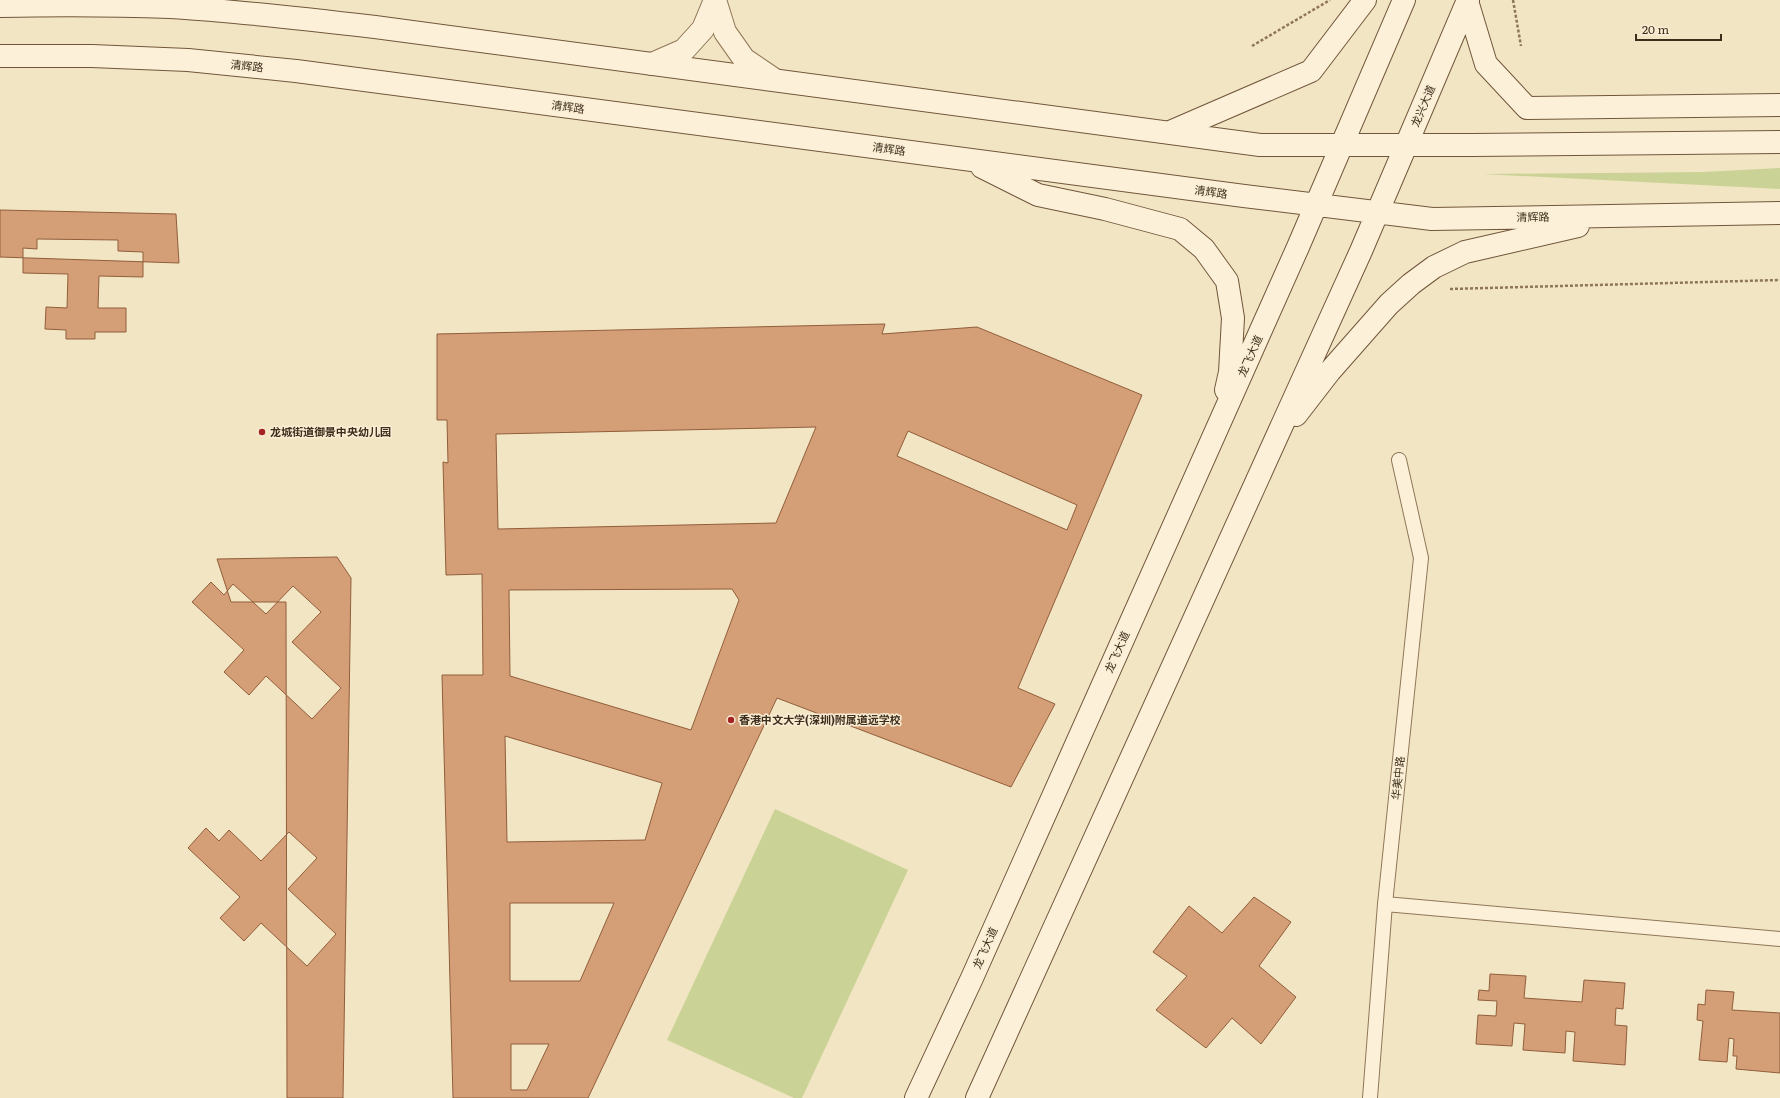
<svg xmlns="http://www.w3.org/2000/svg" width="1780" height="1098" font-family="Literata,'Noto Sans SC',serif">
	<style>
		.green { fill: #cbd296 }
		.building { fill: #d49e76; stroke: #915e3b; fill-rule: evenodd }
		.lines { fill: none; stroke-linecap: round; stroke-linejoin: round }
		.lane-casing { stroke: #8f7658; stroke-width: 16 }
		.street-casing { stroke: #8f7658; stroke-width: 24 }
		.secondary-casing { stroke: #71563b; stroke-width: 24 }
		.path { stroke: #8f7658; stroke-width: 2.5; stroke-dasharray: 3 2; stroke-linecap: butt }
		.lane { stroke: #fcf1d8; stroke-width: 14 }
		.street { stroke: #fcf1d8; stroke-width: 22 }
		.secondary { stroke: #fcf1d8; stroke-width: 22 }
		.poi-dot { fill: #a52222; stroke: #f9eed4; stroke-width: 1.5 }
		.labels { text-anchor: middle; stroke-width: 3; stroke-linejoin: round; paint-order: stroke }
		.street-label { font-size: 11px; fill: #3e2d1d; stroke: #f9eed4 }
		.poi-label { font-size: 11px; font-weight: bold; fill: #3e2d1d; stroke: #f9eed4; text-anchor: start }
	</style>
	<rect width="100%" height="100%" fill="#f2e5c4"/>
	<!-- green -->
	<path class="green" d="M1780 168V189L1483 174 1703 172Z
		M775 809 908 870 802 1098H794L667 1040Z"/>
	<!-- building -->
	<path class="building" d="M0 210 176 214 179 263 0 257Z
		M37 239 118 240V251L143 252V277L99 276 98 308H126V332H95V339H66V330L45 329 46 307 67 308 68 274 23 273V248L37 249Z
		M885 324 882 334 977 327 1142 395 1018 688 1055 704 1011 787 777 698 588 1098H453L442 675H483L482 574 446 575 443 462 448 463 447 420H437V334ZM816 427 776 523 498 529 496 434ZM908 431 1077 505 1067 530 897 456ZM732 589 739 600 691 730 510 676 509 590ZM505 736 662 783 645 840 507 842ZM510 903H614L580 981H510ZM511 1044H549L527 1090H511Z
		M337 557 351 578 343 1098H287L286 602H231L217 559Z
		M211 582 224 595 233 584 266 614 293 586 321 612 292 642 341 688 312 719 266 676 249 695 224 672 244 650 192 602Z
		M206 828 219 841 229 830 261 861 289 832 317 858 288 889 336 934 307 966 261 923 244 941 220 918 240 897 188 848Z
		M1254 897 1291 922 1259 966 1296 997 1261 1044 1232 1018 1206 1048 1156 1010 1187 976 1153 952 1189 906 1222 933Z
		M1490 974 1526 976 1524 998 1582 1002 1584 980 1625 983 1623 1009 1616 1008 1615 1025 1627 1026 1625 1065 1573 1061 1575 1032 1566 1031 1565 1053 1523 1050 1525 1024 1514 1023 1512 1046 1476 1044 1478 1015 1496 1016 1497 1001 1478 1000 1479 990 1489 991Z
		M1706 990 1734 992 1732 1010 1780 1013V1073L1736 1069 1737 1056H1733L1734 1039 1729 1038 1727 1062 1699 1060 1703 1021 1697 1020 1698 1004 1705 1005Z"/>
	<g class="lines">
		<!-- lane casing -->
		<g class="lane-casing">
			<path id="lane" d="M1385 904 1780 939
				M1370 1098 1385 904 1421 558 1399 460"/>
		</g>
		<!-- street casing -->
		<g class="street-casing">
			<path id="street" d="M715 0 725 32 744 59 775 80
				M652 64 684 50 703 29 715 0"/>
		</g>
		<!-- secondary casing -->
		<g class="secondary-casing">
			<path id="secondary" d="M1467 1 1486 64 1527 108 1780 105
				M0 6C57 5 113 5 170 7 238 11 307 19 375 27L1260 145H1472L1780 142
				M0 56H92L188 60 296 71 1244 196 1432 219 1780 213
				M1170 132 1311 71 1365 0
				M982 167 1038 195 1105 209 1180 229 1204 249 1227 281 1233 318 1230 372 1226 390
				M1296 415 1330 371 1389 304 1411 284 1434 267 1465 252 1578 226
				M916 1098 972 978 1298 247 1404 0
				M977 1098 1361 251 1468 0"/>
		</g>
		<!-- path -->
		<path class="path" d="M1513 0 1521 46
			M1252 46 1330 0
			M1450 289 1780 280"/>
		<!-- lane -->
		<use href="#lane" class="lane"/>
		<!-- street -->
		<use href="#street" class="street"/>
		<!-- secondary -->
		<use href="#secondary" class="secondary"/>
	</g>
	<!-- markers -->
	<g class="poi-dot">
		<circle cx="262" cy="432" r="4"/>
		<circle cx="731" cy="720" r="4"/>
	</g>
	<g class="labels">
		<!-- street labels -->
		<g class="street-label">
			<text transform="translate(247 66) rotate(6)" y="4">清辉路</text>
			<text transform="translate(1423 106) rotate(-67)" y="4">龙兴大道</text>
			<text transform="translate(568 107) rotate(8)" y="4">清辉路</text>
			<text transform="translate(889 149) rotate(8)" y="4">清辉路</text>
			<text transform="translate(1211 192) rotate(8)" y="4">清辉路</text>
			<text transform="translate(1533 217) rotate(-1)" y="4">清辉路</text>
			<text transform="translate(1250 356) rotate(-66)" y="4">龙飞大道</text>
			<text transform="translate(1117 652) rotate(-66)" y="4">龙飞大道</text>
			<text transform="translate(1398 778) rotate(-84)" y="4">华美中路</text>
			<text transform="translate(985 948) rotate(-66)" y="4">龙飞大道</text>
		</g>
		<!-- poi labels -->
		<g class="poi-label">
			<text x="270" y="436">龙城街道御景中央幼儿园</text>
			<text x="739" y="724">香港中文大学(深圳)附属道远学校</text>
		</g>
	</g>
	<!-- scale -->
	<path d="M1636 34v6h85v-6" fill="none" stroke="#3e2d1d" stroke-width="2"/>
	<text x="1642" y="34" font-size="12" fill="#3e2d1d" stroke="#f9eed4" stroke-width="3" paint-order="stroke">20 m</text>
</svg>
